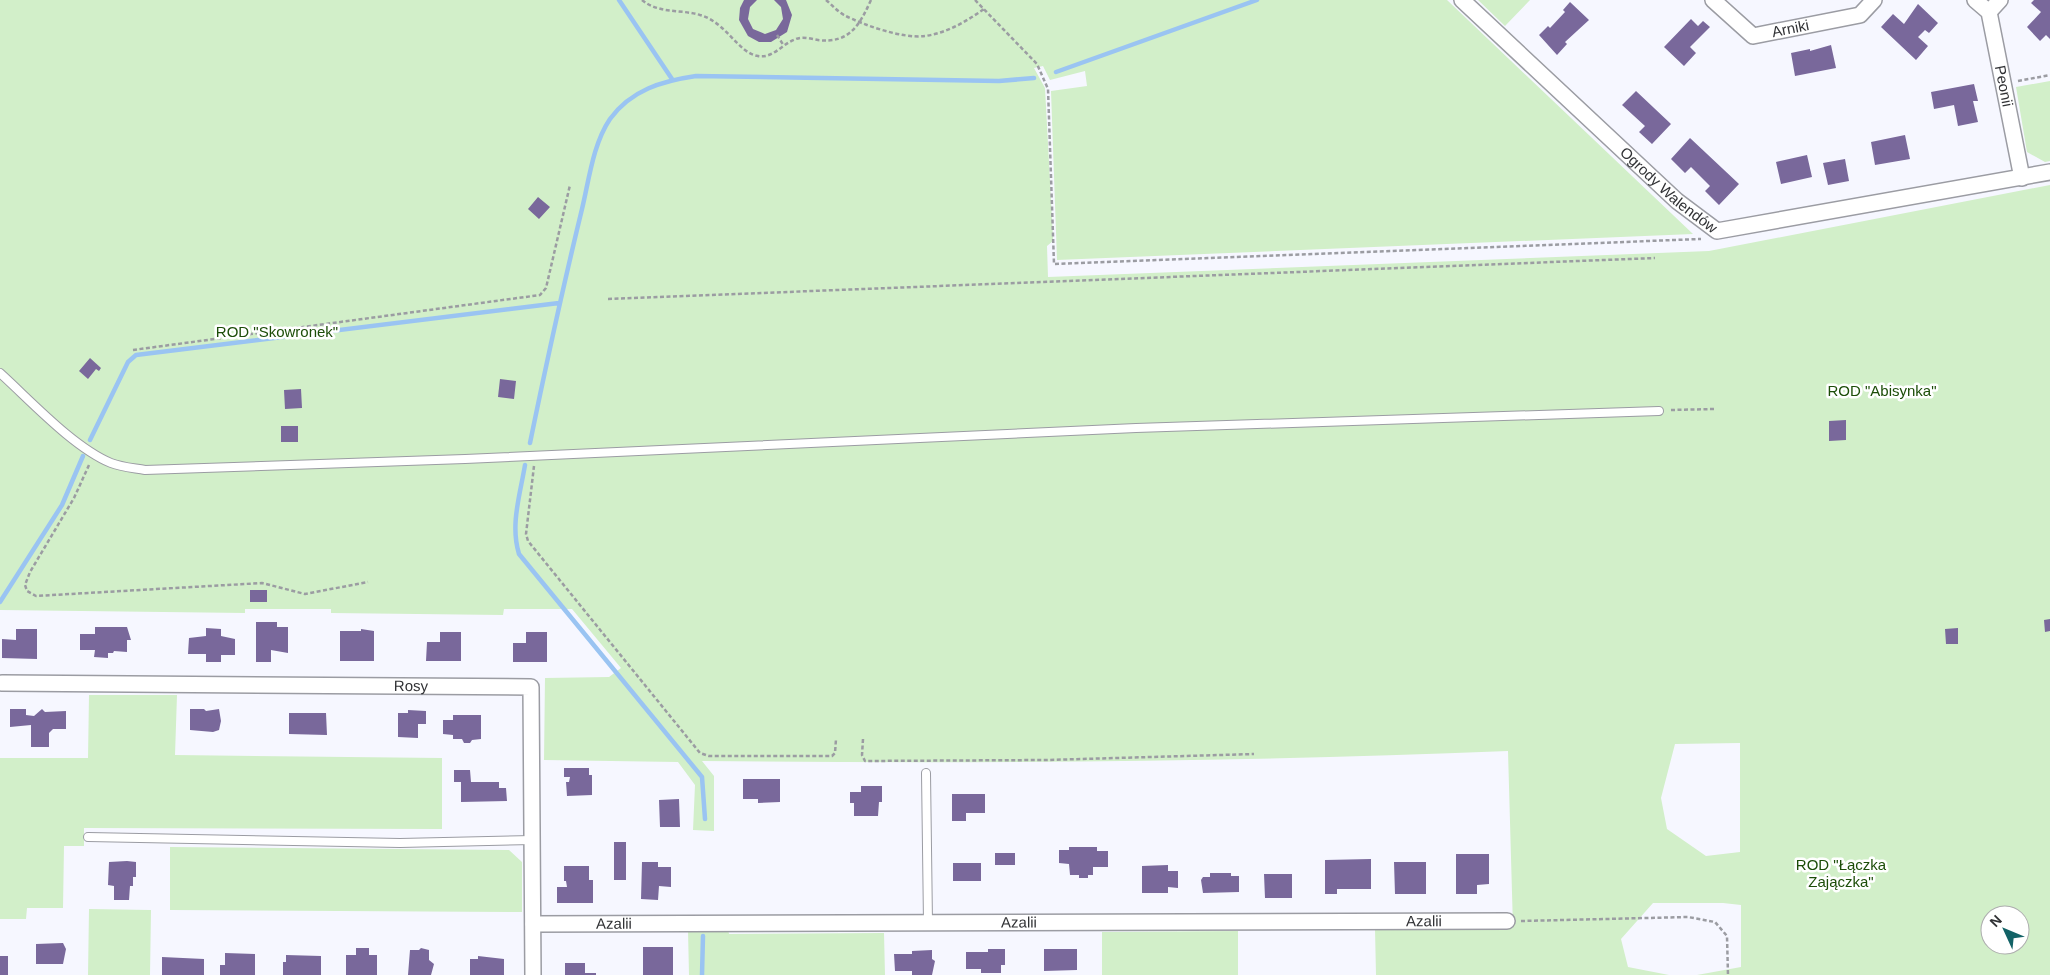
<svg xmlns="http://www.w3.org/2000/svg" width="2050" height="975" font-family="Helvetica,sans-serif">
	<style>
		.green { fill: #d2efc9; fill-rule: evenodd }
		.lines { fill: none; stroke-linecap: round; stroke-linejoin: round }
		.stream { stroke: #9ac4f2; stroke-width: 4.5 }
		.building { fill: #79689b }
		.service-casing { stroke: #9b9ca3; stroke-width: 10 }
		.minor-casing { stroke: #9b9ca3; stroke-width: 18 }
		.path { stroke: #9b9ca2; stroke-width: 2.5; stroke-dasharray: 4 2.5; stroke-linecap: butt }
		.service { stroke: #fff; stroke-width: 8 }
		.minor { stroke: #fff; stroke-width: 15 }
		.labels { text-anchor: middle; stroke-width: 5; stroke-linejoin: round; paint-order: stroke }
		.street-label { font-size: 15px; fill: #313235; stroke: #fff }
		.park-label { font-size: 15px; fill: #1c4d08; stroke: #fff }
	</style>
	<rect width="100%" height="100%" fill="#f6f7ff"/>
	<!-- green -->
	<path class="green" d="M0 0H1447L1693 234 1057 260 1051 91 1087 86 1085 71 1050 80 1043 66 1034 68 1045 88 1053 237V241L1047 246 1048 277 1709 251 2050 185V975H1697L1741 967V905L1723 903H1653L1621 939 1628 967 1669 975H1376L1375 929 1513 928 1508 751C1239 762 971 764 702 761L714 776V831L693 830 695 785 678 762 544 760 545 678 609 677 621 668 572 609H504L503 615 331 613V609H245V613L0 610ZM1740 743V852L1706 856 1667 829 1661 798 1675 744ZM1990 915H2020V945H1990Z
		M1478 0H1530L1505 26Z
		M2050 81V161L2045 162 2027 152 2016 87Z
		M89 695H177L175 755 442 758V829L84 828V846H64L63 908H27L26 919H0V758H88Z
		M170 847 509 850 522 862V912L170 910Z
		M89 909 151 910 150 975H88Z
		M728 929 729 934 884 933 885 975H689L688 930Z
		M1238 931V975H1102V932Z"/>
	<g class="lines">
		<!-- stream -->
		<path class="stream" d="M619 0 672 79
			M1056 72 1257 0
			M90 440 128 362 136 355 559 303
			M530 443C546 365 563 287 582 209 589 180 593 144 610 119 631 90 662 81 696 76L999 81 1034 78
			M525 465C520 495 510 525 519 554L702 777 705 819
			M0 602 62 505 83 456
			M702 975 703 936"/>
	</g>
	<!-- building -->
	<path class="building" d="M744 0H757L750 7 748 19 753 29 765 34 776 30 783 19 781 7 774 0H786L792 15 787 32 771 42H759L748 36 739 20 740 8Z
		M2034 0H2050V39L2046 35 2040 41 2027 27 2041 12 2031 3Z
		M1570 2 1589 20 1565 42 1567 44 1557 55 1539 35 1548 26 1550 28 1565 12 1563 10Z
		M1918 4 1938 23 1929 33 1925 30 1918 37 1928 46 1916 60 1881 27 1893 14 1904 24Z
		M1691 19 1698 26 1703 21 1710 27 1690 47 1696 53 1684 66 1664 47Z
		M1831 45 1836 68 1795 76 1791 53 1810 49V51Z
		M1974 84 1978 101H1973L1978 122 1958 126 1954 105 1934 109 1931 92Z
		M1636 91 1671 124 1652 144 1639 132 1645 126 1622 105Z
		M1905 135 1910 159 1875 165 1871 142Z
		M1690 138 1739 184 1719 205 1705 191 1710 186 1691 167 1685 173 1671 159Z
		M1807 155 1812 177 1781 184 1776 162Z
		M1845 159 1849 181 1828 185 1823 163Z
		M538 197 550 207 539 219 528 209Z
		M90 358 101 368 99 371 96 369 88 379 79 371Z
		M500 379 516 381 514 399 498 397Z
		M301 389 302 408 285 409 284 390Z
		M1846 420V440L1829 441V421Z
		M281 426H298V442H281Z
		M250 590H267V602H250Z
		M2050 619V631L2045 632 2044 620Z
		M256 622H277V627H288V653L271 650V662H256Z
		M95 627H127L131 640H127V652L114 651 113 653H108V658L94 657 95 650H80V634H95Z
		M206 628 221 629V636L235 639V655H221V662H206V654H188L189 638 206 636Z
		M1958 628V644H1946L1945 629Z
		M16 629H37V659L2 658V639L16 640Z
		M361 629 374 631V661H340V631H361Z
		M440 632H461V661H426L427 642H440Z
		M526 632H547V662H513V643H526Z
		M10 709H26V715L34 716 42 709 45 712 66 711V729H53L49 733V747H31V725L10 727Z
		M190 709H204L206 711 219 709 221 721 219 730 213 732 190 730Z
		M408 710 426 711V724H418V738L398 737V713H408Z
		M289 713H326L327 735 289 734Z
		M453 715H481V739L472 740 470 743H464L462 739H453V735L443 734V720H453Z
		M564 768H589V775H592V795L567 796 566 782H569L570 777H564Z
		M454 770H470L471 782H499V788H506L507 801 461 802V782H454Z
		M743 779H780V802L758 803V799H743Z
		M861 786H882V802H879L878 816H854V803H850V792H861Z
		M952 794H985V813H966V821H952Z
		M679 799 680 827H660L659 800Z
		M614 842H626V880H614Z
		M1069 847H1097V851H1108V867H1093V875H1088V878H1079V875H1070L1069 864 1059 863V850H1069Z
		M995 853H1015V865H995Z
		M1456 854H1489V884L1477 885V894H1456Z
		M1371 859V889H1337V894H1325V860Z
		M127 861 136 862V877H133V886H130L129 900H114V886L108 885 109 862Z
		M642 862H658V867H671V887L659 886 658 900 641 899Z
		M1394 862H1426V894H1395Z
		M953 863H981V881H953Z
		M1168 865V871H1178V888L1168 887V893H1142V866Z
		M564 866H589V880H593V903H557V887H567L566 881H564Z
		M1210 873H1231V876H1239V892L1203 893 1201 880 1203 877H1210Z
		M1264 874H1292V898H1265Z
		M63 943 66 949 63 964H36V944Z
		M643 947H673V975H643Z
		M356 948H369V955H377V975H346V955H356Z
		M421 948 429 950V960L434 964 431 975H408L410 950H419Z
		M988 949H1005V965H1001V973H981V969H966V952H988Z
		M1044 949H1077V970L1044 971Z
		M932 950V959L935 961 932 975H912V971H895L894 954H912V951Z
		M225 953 255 954V975H220V965H225Z
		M286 955 321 956V975H283V962H286Z
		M0 956H8V975H0Z
		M478 956 504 959V975H470V959H478Z
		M162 957 204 959V975H162Z
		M565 963H585V973H596V975H565Z"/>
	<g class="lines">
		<!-- service casing -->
		<g class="service-casing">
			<path id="service" d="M0 373C31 401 73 447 111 463 121 467 134 468 145 470L465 459 1136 428 1659 411
				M926 773 928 923
				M88 837 400 843 533 840"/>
		</g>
		<!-- minor casing -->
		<g class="minor-casing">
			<g id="minor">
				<path id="s1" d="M1462 0 1677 201 1717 231 2050 172"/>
				<path id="s2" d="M1713 0 1753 36 1860 15 1874 0"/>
				<path id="s3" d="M1975 0 1989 12 2022 178"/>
				<path d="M1989 12 2000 0"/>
				<path id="s4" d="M2 683 531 687 533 975"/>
				<path id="s5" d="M533 924 1507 921"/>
			</g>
		</g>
		<!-- path -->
		<path class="path" d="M642 0C659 14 680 9 700 15 726 22 738 53 758 56 773 59 783 43 796 39 803 36 811 39 818 40 850 44 860 24 871 0
			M826 0C832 5 837 11 844 15 863 25 903 39 925 36 947 33 967 21 984 9
			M975 0 1037 64 1048 89 1054 264 1701 239
			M777 35 784 46
			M2018 81 2050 75
			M608 299 1655 258
			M133 350 540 295 546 288 570 185
			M1671 410 1714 409
			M89 465 74 498 30 572 25 585 27 591 36 596 262 583 305 594 368 582
			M534 466 526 534 528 541 700 753 709 756H832L835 753 836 739
			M863 739 862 755 865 761 1047 760 1254 754
			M1521 921 1688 917 1715 922 1727 936 1728 975"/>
		<!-- service -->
		<use href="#service" class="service"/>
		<!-- minor -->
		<use href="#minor" class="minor"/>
	</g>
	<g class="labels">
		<!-- street labels -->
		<g class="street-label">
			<text dy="5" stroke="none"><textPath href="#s2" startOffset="92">Arniki</textPath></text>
			<text dy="5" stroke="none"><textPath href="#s3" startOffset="94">Peonii</textPath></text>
			<text dy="5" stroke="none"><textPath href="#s1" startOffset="281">Ogrody Walendów</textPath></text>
			<text dy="5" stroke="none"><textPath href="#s4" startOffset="409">Rosy</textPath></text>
			<text dy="5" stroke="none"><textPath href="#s5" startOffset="891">Azalii</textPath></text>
			<text dy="5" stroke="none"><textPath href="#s5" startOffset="486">Azalii</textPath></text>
			<text dy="5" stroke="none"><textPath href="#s5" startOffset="81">Azalii</textPath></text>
		</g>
		<!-- park labels -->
		<g class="park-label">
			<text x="277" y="337">ROD "Skowronek"</text>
			<text x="1882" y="396">ROD "Abisynka"</text>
			<text x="1841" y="870">ROD "Łączka<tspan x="1841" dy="17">Zajączka"</tspan></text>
		</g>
	</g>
	<!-- north arrow -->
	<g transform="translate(2005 930) rotate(314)"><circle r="24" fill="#ffffff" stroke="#adadae"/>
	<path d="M0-4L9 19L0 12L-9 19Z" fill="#126266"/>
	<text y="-8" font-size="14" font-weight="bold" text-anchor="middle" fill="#313235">N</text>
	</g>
</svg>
